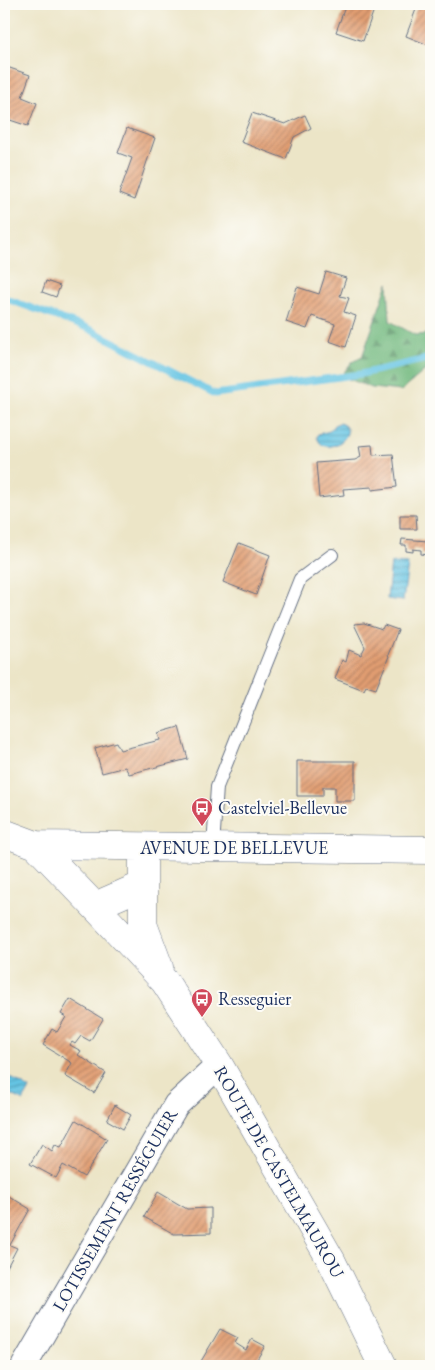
<svg xmlns="http://www.w3.org/2000/svg" width="435" height="1370" font-family="'EB Garamond',serif">
	<style>
		.forest { fill: url(#forest-firs); stroke: #46746e }
		.water { fill: url(#water-rules); stroke: #407aa0 }
		.lines { fill: none; stroke-linecap: round; stroke-linejoin: round }
		.stream { stroke: #65c4e3; stroke-width: 7 }
		.building { fill: url(#building-hatch) }
		.service-casing { stroke: #646f83; stroke-width: 14 }
		.minor-casing { stroke: #646f83; stroke-width: 27 }
		.tertiary-casing { stroke: #646f83; stroke-width: 29 }
		.service { stroke: #fff; stroke-width: 12 }
		.minor { stroke: #fff; stroke-width: 25 }
		.tertiary { stroke: #fff; stroke-width: 28 }
		.labels { text-anchor: middle; stroke-width: 4; stroke-linejoin: round; paint-order: stroke }
		.poi-label { font-size: 18px; fill: #1b2f5e; stroke: #fdfcf7; text-anchor: start }
		.street-label { font-size: 18px; fill: #1b2f5e; stroke: #fdfcf7 }
	</style>
	<defs>
		<pattern id="forest-firs" width="22" height="20" patternUnits="userSpaceOnUse" patternTransform="scale(1.25)"><rect width="22" height="20" fill="#72b97f"/><path d="M5 1l3.5 6h-7zM16 11l3.5 6h-7z" fill="#5d976b"/></pattern>
		<pattern id="water-rules" width="6" height="5" patternUnits="userSpaceOnUse" patternTransform="scale(1.25)"><rect width="6" height="5" fill="#65c4e3"/><path d="M0 2.5h6" fill="none" stroke="#52a0bb"/></pattern>
		<pattern id="building-hatch" width="6" height="6" patternUnits="userSpaceOnUse" patternTransform="scale(1.25)"><rect width="6" height="6" fill="#e19d71"/><path d="M-1 1l2-2M0 6l6-6M5 7l2-2" fill="none" stroke="#b68060"/></pattern>
	</defs>
	<rect width="100%" height="100%" fill="#fdfcf7"/>
	<filter id="ink" filterUnits="userSpaceOnUse"><feTurbulence type="fractalNoise" baseFrequency=".02" numOctaves="2"/><feDisplacementMap in="SourceGraphic" scale="10" xChannelSelector="R" yChannelSelector="G"/><feConvolveMatrix kernelMatrix="1 2 1 2 8 2 1 2 1" color-interpolation-filters="sRGB"/></filter>
	<filter id="wash" filterUnits="userSpaceOnUse"><feTurbulence type="fractalNoise" baseFrequency=".0096" numOctaves="4" result="noise"/><feDisplacementMap in="SourceGraphic" scale="20" xChannelSelector="R" yChannelSelector="G"/><feGaussianBlur stdDeviation="1.12" result="paint"/><feColorMatrix in="noise" values="0 0 0 0 0 0 0 0 0 0 0 0 0 0 0 0 0 1.4 0 .05"/><feComposite in="paint" operator="in"/></filter>
	<g filter="url(#wash)">
		<rect width="100%" height="100%" fill="#ece5c7"/>
		<!-- forest -->
		<path class="forest" d="M388 283 390 321 415 335 431 334V367L423 372 401 391 372 388 341 376 352 362 362 357Z"/>
		<!-- water -->
		<path class="water" d="M339 423C364 430 325 462 317 437L318 434 330 431 334 425Z
			M391 563 408 564 403 601 387 599Z
			M6 1075 30 1089 23 1101 4 1090V1079Z"/>
		<g class="lines">
			<!-- stream -->
			<path class="stream" d="M4 298 87 328 215 394 361 374 431 358"/>
		</g>
		<g id="blocks">
			<!-- building -->
			<path class="building" d="M346 4H376L363 41 336 32Z
				M418 4H431V46L406 36Z
				M4 66 30 75 22 97 37 103 28 126 4 118Z
				M252 113 285 124 305 115 311 128 294 137 286 159 241 142Z
				M127 128 155 138 134 200 119 194 132 158 118 153Z
				M326 272 346 278 340 296 349 298 344 312 356 316 346 347 329 341 335 324 312 316 307 329 286 322 297 287 319 294Z
				M46 281 60 286 56 297 42 292Z
				M372 445 373 455 393 454 397 487 372 490V487L343 489 344 495 319 498 316 463 355 460 361 457 359 446Z
				M400 515H416L417 529H400Z
				M402 539 428 541 429 555 421 554V550L413 549V552L406 551V545H401Z
				M239 543 270 555 256 595 223 582Z
				M364 623 382 629 384 625 398 630 388 655 389 656 376 689 366 686 364 690 335 679 342 660 346 662 349 650 361 655 365 647 354 624Z
				M179 727 188 759 129 774 125 767 102 773 95 748 116 742 120 750 160 740 158 733Z
				M297 761H355V801H335V787H323V796H297Z
				M70 999 103 1019 90 1041 81 1036 75 1044 72 1042 70 1045 81 1051 78 1055 106 1073 94 1093 65 1076 72 1063 43 1045 52 1029 57 1032 66 1017 61 1014Z
				M115 1105 131 1115 123 1129 107 1120Z
				M76 1120 107 1139 84 1177 63 1165 56 1178 30 1164 42 1144 52 1151 55 1145 61 1147Z
				M158 1192 187 1209 211 1208V1233L174 1234 144 1217Z
				M4 1193 30 1209 10 1245 17 1248 6 1269 4 1268Z
				M220 1329 238 1338 235 1343 246 1350 252 1339 265 1346 253 1366H217L214 1365 213 1366H207L200 1363Z"/>
		</g>
	</g>
	<g filter="url(#ink)">
		<use href="#blocks" fill-opacity="0" stroke="#646f83" stroke-width="1"/>
		<g class="lines">
			<!-- service casing -->
			<g class="service-casing">
				<path id="service" d="M213 847 217 787 300 579 332 555"/>
			</g>
			<!-- minor casing -->
			<g class="minor-casing">
				<path id="minor" d="M24 1366 176 1105 219 1065"/>
			</g>
			<!-- tertiary casing -->
			<g class="tertiary-casing">
				<path id="tertiary" d="M4 833 36 845 431 850
					M36 845 101 913 165 982 219 1065 331 1260 383 1366
					M143 847V924L159 967
					M95 906 143 885"/>
			</g>
			<!-- service -->
			<use href="#service" class="service"/>
			<!-- minor -->
			<use href="#minor" class="minor"/>
			<!-- tertiary -->
			<use href="#tertiary" class="tertiary"/>
		</g>
	</g>
	<!-- icons -->
	<defs>
		<g id="bus-pin" transform="scale(1.125)"><path d="M0 17L-7.5 6A9.5 9.5 0 1 1 7.5 6Z" fill="#d1495b" stroke="#fdfcf7"/><path d="M-5-6H5V4H4V6H2V4H-2V6H-4V4H-5ZM-3.5-4V0h7V-4ZM-3.5 1.2v1.5H-2V1.2ZM2 1.2v1.5H3.5V1.2Z" fill="#fff"/></g>
	</defs>
	<g fill-rule="evenodd">
		<use href="#bus-pin" x="202" y="808"/>
		<use href="#bus-pin" x="202" y="999"/>
	</g>
	<g class="labels">
		<!-- poi labels -->
		<g class="poi-label">
			<text x="218" y="814">Castelviel-Bellevue</text>
			<text x="218" y="1005">Resseguier</text>
		</g>
		<!-- street labels -->
		<g class="street-label">
			<text x="234" y="854">AVENUE DE BELLEVUE</text>
			<text transform="translate(279 1172) rotate(60)" y="6">ROUTE DE CASTELMAUROU</text>
			<text transform="translate(115 1210) rotate(-60)" y="6">LOTISSEMENT RESSÉGUIER</text>
		</g>
	</g>
	<!-- margin -->
	<rect width="435" height="1370" fill="none" stroke="#fdfcf7" stroke-width="20"/>
</svg>
